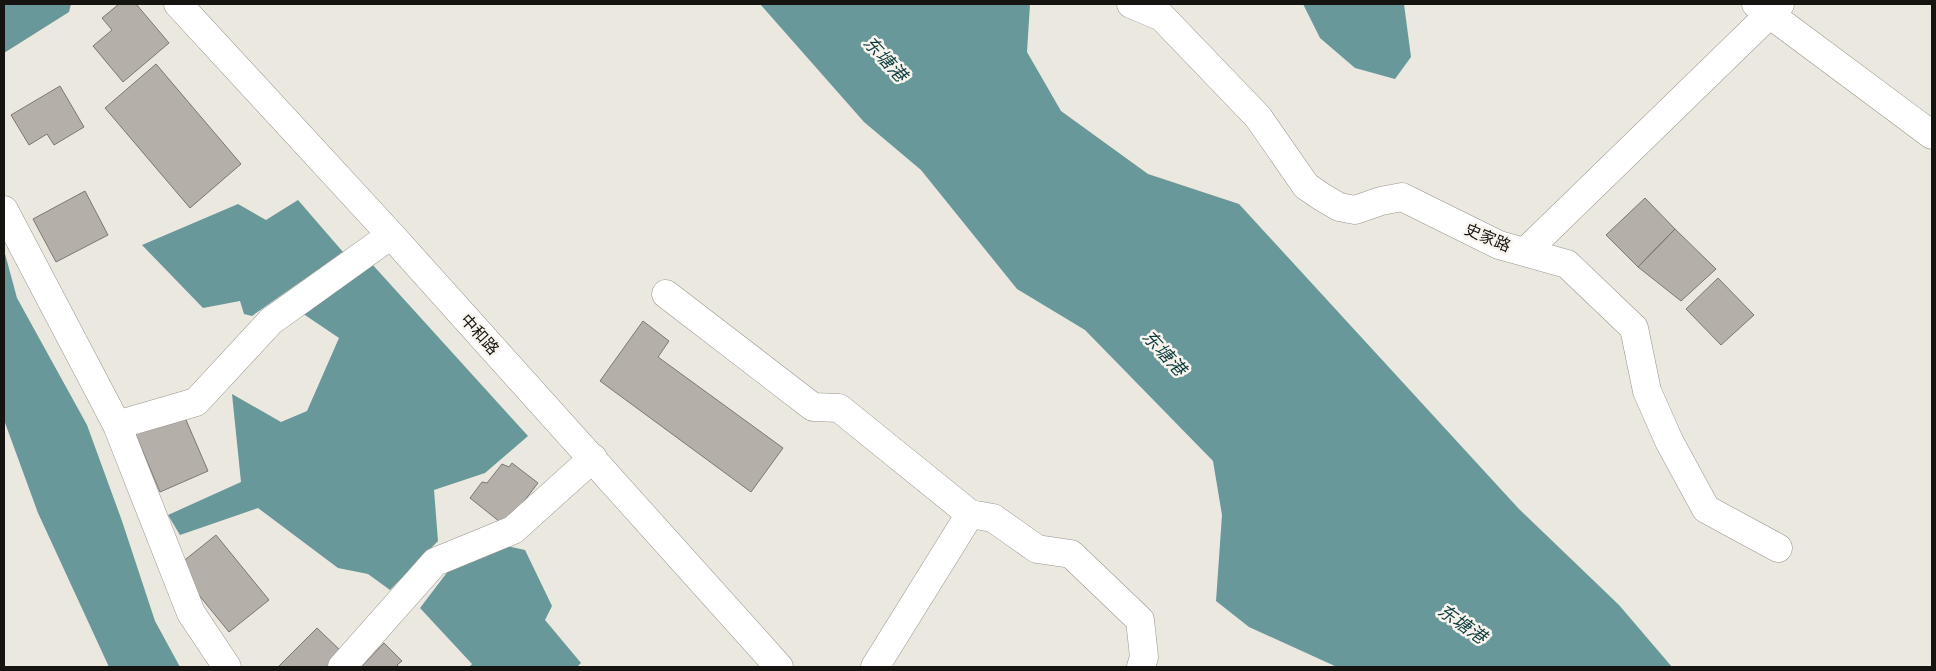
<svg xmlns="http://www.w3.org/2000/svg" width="1936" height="671" font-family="'Exo 2','Noto Sans SC',sans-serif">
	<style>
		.water { fill: #68989a }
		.building { fill: #b5afa9; stroke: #7c7771 }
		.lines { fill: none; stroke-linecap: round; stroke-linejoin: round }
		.minor-casing { stroke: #98958e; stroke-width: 29 }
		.minor { stroke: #fff; stroke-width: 28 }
		.labels { text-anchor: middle; stroke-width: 5; stroke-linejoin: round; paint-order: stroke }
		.street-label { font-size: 16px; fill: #151411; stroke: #f9f5ee }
		.water-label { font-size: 18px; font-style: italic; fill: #0c3b3d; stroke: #f9f5ee }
	</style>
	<rect width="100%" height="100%" fill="#ebe8e0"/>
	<!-- water -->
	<path class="water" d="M4 4H71L69 12 4 53Z
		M760 4H1030L1027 52 1061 111 1148 174 1239 204 1519 509 1619 605 1672 667H1337L1249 627 1216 601 1222 515 1213 461 1085 330 1017 289 921 170 864 122Z
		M1303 4H1404L1411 57 1395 79 1355 68 1320 38Z
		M298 200 343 252 252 316 244 314 240 301 203 308 142 245 238 204 266 220Z
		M4 250 17 298 87 425 122 521 155 621 180 667H109L38 513 4 420Z
		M371 263 528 436 485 473 434 490 438 541 390 590 368 574 338 568 258 508 180 535 168 515 241 482 232 394 281 422 307 411 339 338 299 311Z
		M493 543 525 550 552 606 545 620 581 663 577 667H469L472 664 420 608 455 562Z"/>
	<!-- building -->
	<path class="building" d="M119 4H136L169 43 123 82 93 46 112 30 102 18Z
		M156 64 241 164 190 208 105 108Z
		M60 86 84 127 54 145 47 134 29 145 11 115Z
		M85 191 108 235 56 262 33 219Z
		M1645 198 1675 229 1638 267 1606 235Z
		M1675 229 1716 269 1681 301 1638 267Z
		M1718 278 1754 315 1721 345 1686 309Z
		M643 321 669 341 658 357 783 448 751 492 600 381Z
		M183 413 208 471 160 492 135 433Z
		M512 463 538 483 505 526 470 498 482 482 487 483 502 464 509 467Z
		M216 535 269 600 229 632 176 567Z
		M317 628 344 654 331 667H278Z
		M384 643 402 661 397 665 399 667H361Z"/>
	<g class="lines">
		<!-- minor casing -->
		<g class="minor-casing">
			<path id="minor" d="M178 4 391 235 779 667
				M1131 4 1162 17 1258 117 1306 186 1322 197 1339 207 1355 210 1381 201 1402 197 1499 245 1567 264 1634 328 1647 391 1669 441 1706 509 1778 548
				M1756 4 1932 135
				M4 210 117 425 191 613 227 667
				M1525 252 1780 4
				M666 294 813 407 839 408 970 514 993 518 1037 549 1071 554 1140 620 1144 657 1141 667
				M117 425 196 402 271 321 391 235
				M342 667 435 562 513 530 593 458
				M875 667 970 514"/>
		</g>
		<!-- minor -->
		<use href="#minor" class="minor"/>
	</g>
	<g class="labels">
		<!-- street labels -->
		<g class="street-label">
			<text transform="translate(1488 237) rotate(23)" y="6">史家路</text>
			<text transform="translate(480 334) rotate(48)" y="6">中和路</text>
		</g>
		<!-- water labels -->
		<g class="water-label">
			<text transform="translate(885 59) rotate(47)" y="6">东塘港</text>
			<text transform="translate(1164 353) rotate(47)" y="6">东塘港</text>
			<text transform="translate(1462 624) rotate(35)" y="6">东塘港</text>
		</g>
	</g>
	<!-- border -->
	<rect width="1936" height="671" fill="none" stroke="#151411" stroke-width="10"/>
</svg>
